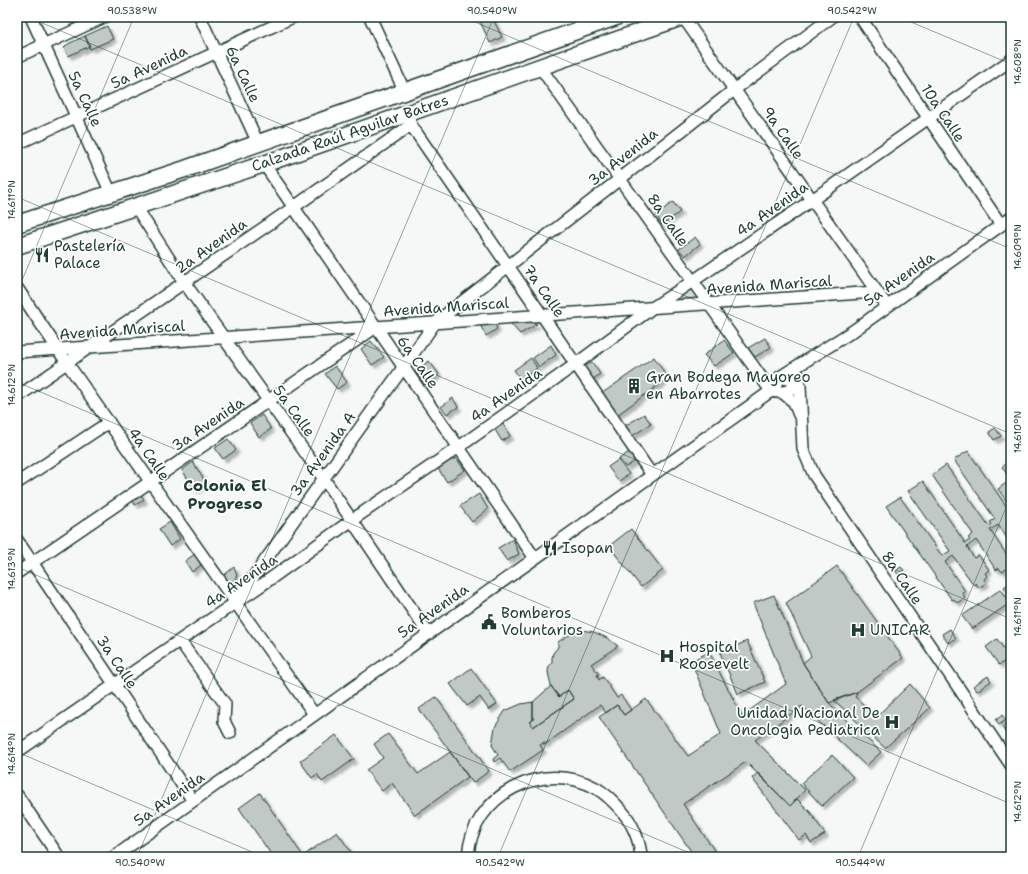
<svg xmlns="http://www.w3.org/2000/svg" width="1028" height="874" font-family="'Shantell Sans',sans-serif">
	<style>
		.green { fill: #d6dcdb; stroke: #7a8c88 }
		.building { fill: #c0c9c6; stroke: #1f3d34; filter: url(#shadow) }
		.lines { fill: none; stroke-linecap: round; stroke-linejoin: round }
		.minor-casing { stroke: #1f3d34; stroke-width: 14 }
		.highway-casing { stroke: #1f3d34; stroke-width: 19 }
		.minor { stroke: #fff; stroke-width: 11 }
		.highway { stroke: #fff; stroke-width: 16 }
		.ticks { fill: none; stroke: #1f3d34; stroke-width: 1; stroke-opacity: 0.45 }
		.labels { text-anchor: middle; stroke-width: 3.5; stroke-linejoin: round; paint-order: stroke }
		.street-label { font-size: 15px; fill: #1f3d34; stroke: #fff }
		.poi-label { font-size: 15px; fill: #1f3d34; stroke: #fff; text-anchor: start }
		.neighbourhood-label { font-size: 16px; font-weight: bold; fill: #1f3d34; stroke: #fff }
		.neatline { fill: none; stroke: #1f3d34; stroke-width: 1.5 }
		.ticks-label { font-size: 10px; text-anchor: middle; fill: #1f3d34 }
	</style>
	<defs>
		<filter id="shadow"><feDropShadow dx="3.5" dy="3.5" stdDeviation="1" flood-color="#0004"/></filter>
	</defs>
	<rect width="100%" height="100%" fill="#f6f7f7"/>
	<filter id="ink" filterUnits="userSpaceOnUse"><feTurbulence type="fractalNoise" baseFrequency=".025" numOctaves="2"/><feDisplacementMap in="SourceGraphic" scale="8" xChannelSelector="R" yChannelSelector="G"/><feConvolveMatrix kernelMatrix="1 2 1 2 8 2 1 2 1" color-interpolation-filters="sRGB"/></filter>
	<g filter="url(#ink)">
		<!-- green -->
		<path class="green" d="M692 284 705 305 665 307Z"/>
		<!-- building -->
		<path class="building" d="M478 17H492L502 37 490 43Z
			M107 26 113 39 90 49 85 36Z
			M85 36 90 46 68 56 64 48 68 44Z
			M673 202 680 212 662 225 656 215Z
			M695 237 700 244 685 256 679 249Z
			M493 320 497 329 486 336 478 321Z
			M518 320 537 324 520 334 511 324Z
			M765 338 771 347 755 357 748 348Z
			M724 340 734 353 714 366 704 355Z
			M371 341 384 357 372 365 361 349Z
			M551 345 556 355 539 367 533 358Z
			M654 357 668 378 617 415 601 394Z
			M531 358 537 368 521 380 514 370Z
			M429 361 439 374 425 385 415 371Z
			M592 362 600 374 592 380 583 368Z
			M335 366 347 382 337 389 325 374Z
			M453 398 458 407 447 414 441 407Z
			M644 414 651 424 632 436 625 426Z
			M262 415 271 429 259 437 250 423Z
			M503 424 510 436 502 441 495 430Z
			M995 428 1001 436 994 440 989 432Z
			M228 439 236 450 223 459 215 448Z
			M968 451 1011 513V544L998 525 990 530 1010 560 1007 563 1010 566 1002 572 999 568 996 570 976 540 967 547 974 558 979 555 989 570 985 573 987 576 984 579 986 583 979 588 976 583 974 585 953 556 945 562 965 591 962 593 965 598 957 603 954 599 952 600 886 506 900 497 942 556 950 551 908 491 923 481 965 543 970 540 968 538 973 534 932 475 946 465 989 526 992 524 990 522 995 519 954 460Z
			M629 452 635 461 626 467 619 459Z
			M456 458 465 470 447 482 437 467Z
			M618 460 629 474 619 481 608 467Z
			M1011 460V475L1009 477 1002 467Z
			M193 462 206 483 195 490 182 470Z
			M1009 481 1011 484V501L1008 503 998 489Z
			M139 491 144 500 135 505 131 497Z
			M479 494 488 509 472 522 460 506Z
			M170 522 180 539 170 546 159 529Z
			M631 529 663 570 641 587 609 546Z
			M513 539 519 554 507 561 498 548Z
			M195 554 201 565 192 572 185 561Z
			M837 566 903 658 857 692 829 703 803 663 811 656 786 603Z
			M234 567 237 576 230 587 223 576Z
			M901 567 904 570 898 574 895 571Z
			M1011 582V598L1004 587Z
			M1001 589 1010 603 972 629 962 616Z
			M774 595 803 663 829 703 881 752 866 766 802 706 755 740 805 790 790 806 746 762 683 804 714 850 706 857H695L599 717 617 705 624 715 646 699 688 756 721 734 691 661 709 652 742 716 786 684 753 603Z
			M950 629 956 638 948 643 942 634Z
			M581 630 594 632 607 638 618 646 591 664 599 674 597 675 599 680 603 677 617 698 621 695 631 710 624 715 617 705 606 713 600 705 544 745V742L540 745 543 750 510 772 500 758 494 762 493 759 498 755 492 745 495 727 505 711 521 704 533 702V720L530 722 533 727 574 699 568 690 559 697 551 686 548 672 549 665 552 662V658L553 653 558 647V642L567 636Z
			M997 639 1010 658 999 665 986 647Z
			M747 641 765 682 738 694 720 653Z
			M471 668 497 704 489 710 480 697 467 706 450 684Z
			M988 676 991 681 977 691 973 686Z
			M910 684 930 708 885 748 834 700 857 692 855 697 877 716Z
			M551 686 559 697 568 690 574 699 533 727 530 722 533 720V702Z
			M436 697 489 771 473 783 419 709Z
			M1002 715 1006 720 999 725 996 720Z
			M1011 721V728L1005 732 1002 727Z
			M388 734 418 774 450 752 468 777 415 815 392 783 382 791 366 770 383 758 374 744Z
			M336 735 354 759 322 782 317 774 312 778 300 761Z
			M832 755 853 777 822 806 801 783Z
			M758 773 790 806 797 799 810 812 825 834 811 843 806 835 799 840 752 778Z
			M260 793 303 856 337 832 351 852 344 857H273L239 808Z"/>
		<g class="lines">
			<!-- minor casing -->
			<g class="minor-casing">
				<path id="minor" d="M31 17 111 193
					M200 17 258 143
					M370 17 405 92
					M683 17 887 306
					M860 17 1001 225
					M17 57 104 17
					M540 67 771 391
					M409 118 411 125 652 475
					M17 144 293 17
					M264 164 534 557
					M136 207 184 282 324 479 428 633
					M17 288 67 363 314 714
					M17 352 876 292
					M780 377 797 382 800 386 803 449 814 475 1011 765
					M771 391C786 395 794 390 799 376
					M782 392 794 402 799 415
					M17 397 294 207 411 125
					M17 483 109 422
					M17 540 193 801
					M17 573 376 327
					M239 597 435 323 734 90 832 17
					M180 641 225 704 224 721 230 733
					M17 752 114 685 266 582 352 520 459 447 576 364 652 308 693 281 812 200 1011 60
					M17 795 59 857
					M114 857 771 391 780 377 853 331 1011 218
					M468 857C471 795 543 758 596 788 606 794 614 802 621 810 632 822 640 840 641 857"/>
			</g>
			<!-- highway casing -->
			<g class="highway-casing">
				<path id="highway" d="M17 224 185 169 616 17
					M17 246 264 164 682 17"/>
			</g>
			<!-- minor -->
			<use href="#minor" class="minor"/>
			<!-- highway -->
			<use href="#highway" class="highway"/>
		</g>
	</g>
	<!-- ticks -->
	<path class="ticks" d="M28 17 1011 434M463 17 1011 249M899 17 1011 64M17 197 1011 619M17 292 134 17M17 382 1011 804M17 567 699 857M17 752 264 857M137 857 494 17M498 857 854 17M858 857 1011 496"/>
	<!-- icons -->
	<defs>
		<g id="restaurant-bare" transform="scale(1.2)"><path d="M-5-6h1v4h1v-4h1v4h1v-4h1v5L-1.5 .5V6h-2V.5L-5-1ZM5-6V6H3V1.5H1.5Q1.5-4 5-6Z" fill="#1f3d34" stroke="#fff" stroke-width="2.5" paint-order="stroke"/></g>
		<g id="building-bare" transform="scale(1.2)"><path d="M-4-6H4V6H1V3H-1V6H-4ZM-2.5-4.3h1.7v1.8h-1.7ZM.8-4.3h1.7v1.8H.8ZM-2.5-1h1.7V.8h-1.7ZM.8-1h1.7V.8H.8Z" fill="#1f3d34" stroke="#fff" stroke-width="2.5" paint-order="stroke"/></g>
		<g id="civic-bare" transform="scale(1.2)"><path d="M-.6-6.5H3V-4.5H.6V-3L4-1V1h2V6H-6V1h2V-1L-.6-3ZM-1.2 2.5V6h2.4V2.5Z" fill="#1f3d34" stroke="#fff" stroke-width="2.5" paint-order="stroke"/></g>
		<g id="hospital-bare" transform="scale(1.2)"><path d="M-5-5h3v3.5h4V-5h3V5h-3V1.5h-4V5h-3Z" fill="#1f3d34" stroke="#fff" stroke-width="2.5" paint-order="stroke"/></g>
	</defs>
	<g fill-rule="evenodd">
		<use href="#restaurant-bare" x="42" y="255"/>
		<use href="#building-bare" x="634" y="386"/>
		<use href="#restaurant-bare" x="550" y="548"/>
		<use href="#civic-bare" x="489" y="622"/>
		<use href="#hospital-bare" x="858" y="630"/>
		<use href="#hospital-bare" x="667" y="656"/>
		<use href="#hospital-bare" x="892" y="722"/>
	</g>
	<g class="labels">
		<!-- street labels -->
		<g class="street-label">
			<text transform="translate(149 67) rotate(-25)" y="5">5a Avenida</text>
			<text transform="translate(243 74) rotate(65)" y="5">6a Calle</text>
			<text transform="translate(85 99) rotate(65)" y="5">5a Calle</text>
			<text transform="translate(943 113) rotate(56)" y="5">10a Calle</text>
			<text transform="translate(350 133) rotate(-19)" y="5">Calzada Raúl Aguilar Batres</text>
			<text transform="translate(783 133) rotate(55)" y="5">9a Calle</text>
			<text transform="translate(623 157) rotate(-38)" y="5">3a Avenida</text>
			<text transform="translate(772 209) rotate(-35)" y="5">4a Avenida</text>
			<text transform="translate(668 220) rotate(55)" y="5">8a Calle</text>
			<text transform="translate(211 246) rotate(-35)" y="5">2a Avenida</text>
			<text transform="translate(899 279) rotate(-35)" y="5">5a Avenida</text>
			<text transform="translate(769 285) rotate(-4)" y="5">Avenida Mariscal</text>
			<text transform="translate(544 291) rotate(55)" y="5">7a Calle</text>
			<text transform="translate(446 307) rotate(-4)" y="5">Avenida Mariscal</text>
			<text transform="translate(122 330) rotate(-4)" y="5">Avenida Mariscal</text>
			<text transform="translate(418 362) rotate(55)" y="5">6a Calle</text>
			<text transform="translate(506 395) rotate(-35)" y="5">4a Avenida</text>
			<text transform="translate(294 411) rotate(54)" y="5">5a Calle</text>
			<text transform="translate(208 424) rotate(-34)" y="5">3a Avenida</text>
			<text transform="translate(149 454) rotate(55)" y="5">4a Calle</text>
			<text transform="translate(323 454) rotate(-54)" y="5">3a Avenida A</text>
			<text transform="translate(902 578) rotate(56)" y="5">8a Calle</text>
			<text transform="translate(241 581) rotate(-34)" y="5">4a Avenida</text>
			<text transform="translate(433 611) rotate(-35)" y="5">5a Avenida</text>
			<text transform="translate(117 662) rotate(56)" y="5">3a Calle</text>
			<text transform="translate(169 799) rotate(-35)" y="5">5a Avenida</text>
		</g>
		<!-- poi labels -->
		<g class="poi-label">
			<text x="54" y="251">Pastelería<tspan x="54" dy="17">Palace</tspan></text>
			<text x="646" y="382">Gran Bodega Mayoreo<tspan x="646" dy="17">en Abarrotes</tspan></text>
			<text x="562" y="553">Isopan</text>
			<text x="501" y="618">Bomberos<tspan x="501" dy="17">Voluntarios</tspan></text>
			<text x="870" y="635">UNICAR</text>
			<text x="679" y="652">Hospital<tspan x="679" dy="17">Roosevelt</tspan></text>
			<text x="880" y="718" text-anchor="end">Unidad Nacional De<tspan x="880" dy="17">Oncologia Pediatrica</tspan></text>
		</g>
		<!-- neighbourhood labels -->
		<g class="neighbourhood-label">
			<text x="225" y="491">Colonia El<tspan x="225" dy="18">Progreso</tspan></text>
		</g>
	</g>
	<!-- margin -->
	<rect width="1028" height="874" fill="none" stroke="#fff" stroke-width="44"/>
	<rect x="22" y="22" width="984" height="830" class="neatline"/>
	<g class="ticks-label">
		<text x="132" y="14">90.538°W</text>
		<text x="492" y="14">90.540°W</text>
		<text x="852" y="14">90.542°W</text>
		<text transform="translate(1017 62) rotate(-90)" y="4">14.608°N</text>
		<text transform="translate(11 200) rotate(-90)" y="4">14.611°N</text>
		<text transform="translate(1017 247) rotate(-90)" y="4">14.609°N</text>
		<text transform="translate(11 385) rotate(-90)" y="4">14.612°N</text>
		<text transform="translate(1017 432) rotate(-90)" y="4">14.610°N</text>
		<text transform="translate(11 569) rotate(-90)" y="4">14.613°N</text>
		<text transform="translate(1017 617) rotate(-90)" y="4">14.611°N</text>
		<text transform="translate(11 754) rotate(-90)" y="4">14.614°N</text>
		<text transform="translate(1017 802) rotate(-90)" y="4">14.612°N</text>
		<text x="140" y="866">90.540°W</text>
		<text x="500" y="866">90.542°W</text>
		<text x="860" y="866">90.544°W</text>
	</g>
</svg>
